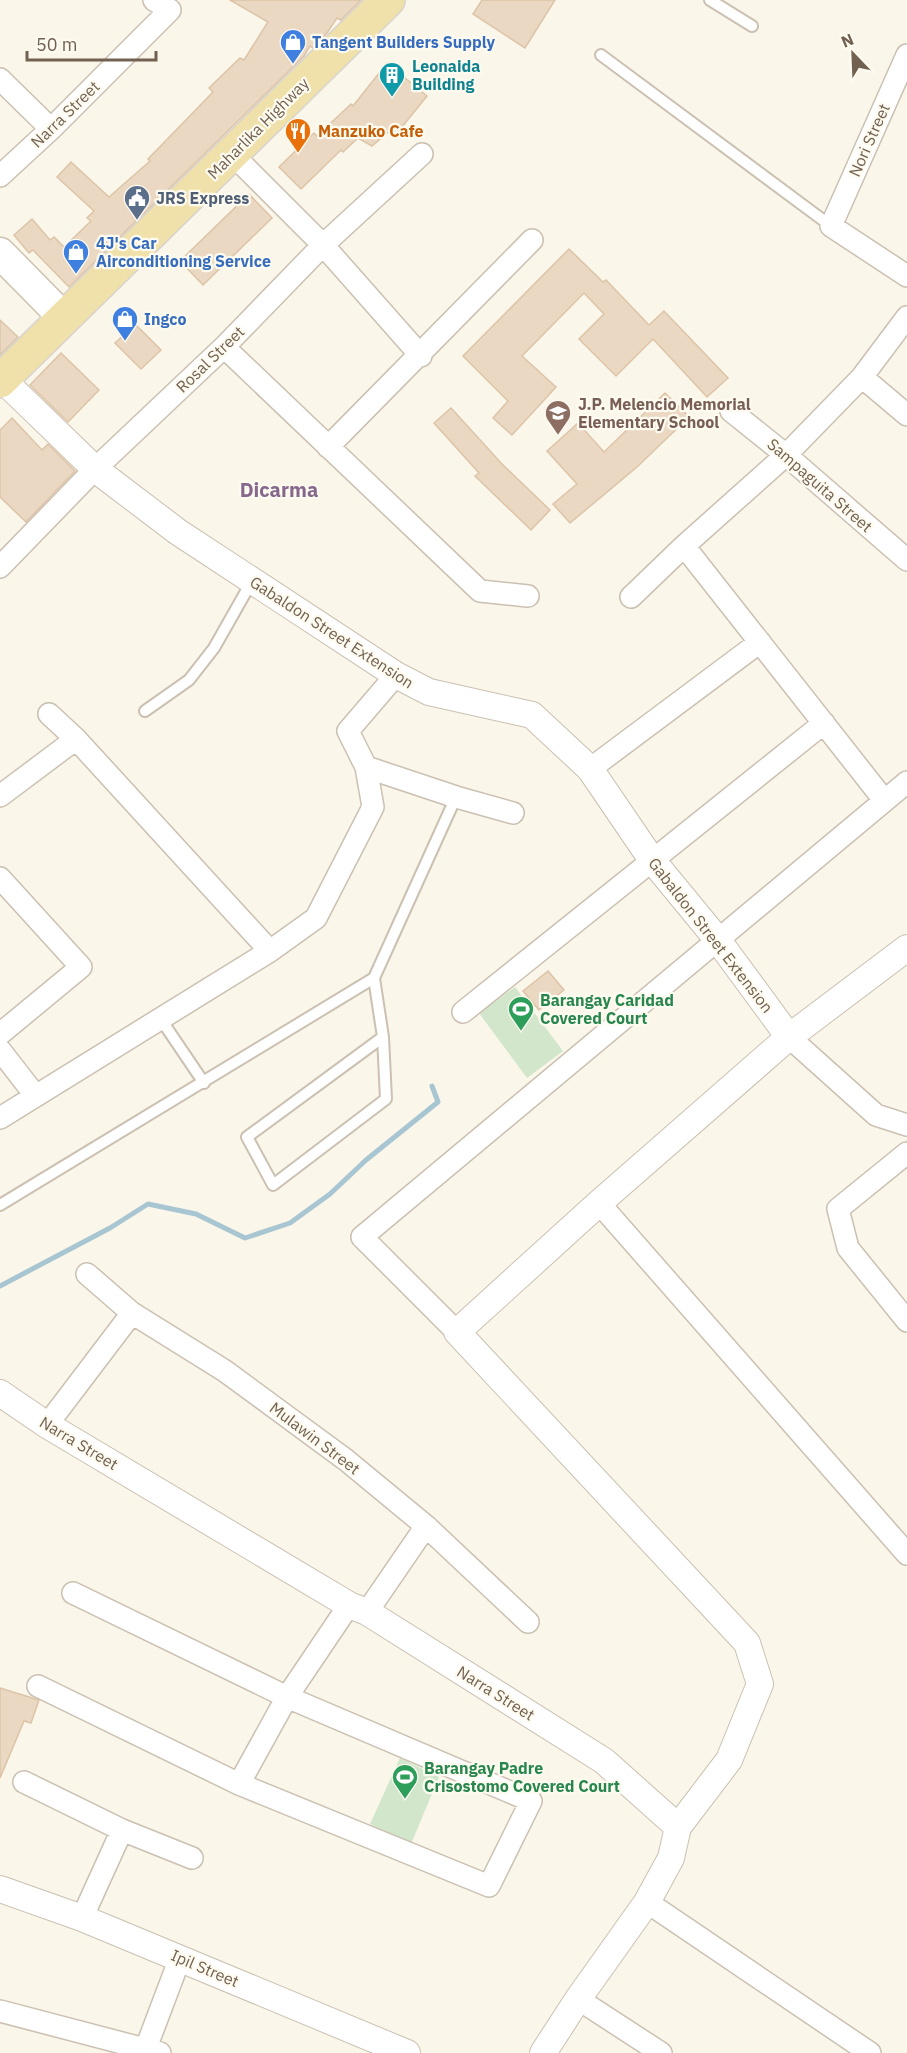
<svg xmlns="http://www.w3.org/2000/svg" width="907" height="2053" font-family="'IBM Plex Sans',sans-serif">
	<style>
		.garden { fill: #d1e6ca }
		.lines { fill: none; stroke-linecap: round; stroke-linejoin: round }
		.stream { stroke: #a8c5d2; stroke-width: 5 }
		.building { fill: #ead8c3; stroke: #ddc4a7; stroke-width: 1.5 }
		.service-casing { stroke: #cbc0b1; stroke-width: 14 }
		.minor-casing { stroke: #cbc0b1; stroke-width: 24 }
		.tertiary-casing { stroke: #cbc0b1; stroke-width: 28 }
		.secondary-casing { stroke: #cdc1af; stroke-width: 33 }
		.primary-casing { stroke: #d8d3ce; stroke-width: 36 }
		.service { stroke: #fff; stroke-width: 10 }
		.minor { stroke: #fff; stroke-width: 21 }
		.tertiary { stroke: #fff; stroke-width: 26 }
		.secondary { stroke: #fff; stroke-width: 30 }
		.primary { stroke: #f0e1ab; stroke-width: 33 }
		.labels { text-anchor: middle; stroke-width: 4.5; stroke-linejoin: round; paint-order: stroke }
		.shop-label { font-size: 16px; font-weight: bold; fill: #366cbe; stroke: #fdfaf0; text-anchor: start }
		.culture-label { font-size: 16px; font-weight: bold; fill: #0d838f; stroke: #fdfaf0; text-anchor: start }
		.street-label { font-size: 16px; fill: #726150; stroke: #fdfaf0 }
		.food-label { font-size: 16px; font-weight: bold; fill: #c56008; stroke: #fdfaf0; text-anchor: start }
		.service-label { font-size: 16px; font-weight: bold; fill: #4e5e75; stroke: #fdfaf0; text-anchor: start }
		.education-label { font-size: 16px; font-weight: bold; fill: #785e54; stroke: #fdfaf0; text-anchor: start }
		.leisure-label { font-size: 16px; font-weight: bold; fill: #27864d; stroke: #fdfaf0; text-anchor: start }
		.quarter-label { font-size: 20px; font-weight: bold; fill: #87688d; stroke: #fdfaf0 }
	</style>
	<rect width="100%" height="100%" fill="#faf6ea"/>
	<!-- garden -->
	<path class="garden" d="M515 987 563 1051 527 1078 479 1013Z
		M400 1758 439 1777 411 1844 370 1824Z"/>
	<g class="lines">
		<!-- stream -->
		<path class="stream" d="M0 1286 110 1228 148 1204 196 1214 245 1238 290 1223 330 1194 366 1160 438 1102 432 1086"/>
	</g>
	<!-- building -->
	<path class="building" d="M230 0H361L341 20 337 18 327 33 313 48 310 46 304 56 69 287 33 250 29 253 14 235 32 219 50 240 54 237 64 247 91 221 87 218 94 211 57 177 71 162 109 197 150 161 148 159 213 92 209 88 240 58 244 60 268 22Z
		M482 0H555L525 48 473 14Z
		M387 63 427 96 398 132 393 128 372 146 358 138 343 152 341 150 301 189 279 167 314 133 317 136 351 104 353 106Z
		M249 194 272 218 203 285 180 261Z
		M569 249 603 282 606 280 649 325 664 311 728 378 707 397 653 339 616 376 579 339 604 314 584 293 522 356 556 387 512 435 493 418 508 401 463 356Z
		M0 320 18 337 0 355Z
		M135 324 161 350 141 369 115 343Z
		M61 353 99 390 68 422 30 385Z
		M665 393 689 417 637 467 570 523 553 504 577 484 547 451 578 423 604 452Z
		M451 408 502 464 550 510 531 530 475 476 479 473 434 423Z
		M12 418 42 450 48 444 75 471 26 522 0 497V430Z
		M548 971 564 990 539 1010 523 991Z
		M0 1688 39 1700 31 1723 24 1721 0 1778Z"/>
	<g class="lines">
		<!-- service casing -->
		<g class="service-casing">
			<path id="service" d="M710 0 752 26
				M601 55 831 226
				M145 711 189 680 214 648 252 581
				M374 978 383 1037 386 1099 273 1185 247 1137 383 1037
				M160 1018 204 1083
				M0 1205 374 978 456 797"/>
		</g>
		<!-- minor casing -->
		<g class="minor-casing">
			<path id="minor" d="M907 55 831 226 907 276
				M0 79 51 129
				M232 154 323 245 421 356
				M0 176 51 129 170 10 154 0
				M224 347 480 591 528 596
				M862 377 907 415
				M731 411 786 455 907 560
				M328 447 532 240
				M0 567 95 469 224 347 323 245 422 154
				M631 597 684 546
				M49 714 76 739 270 951
				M366 767 456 797 513 813
				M590 769 760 642
				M0 796 76 739
				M884 800 684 546 786 455 862 377 907 317
				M0 878 81 967 0 1034
				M463 1012 824 723
				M789 1037 876 1115 907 1125
				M0 1050 35 1095
				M0 1118 270 951 316 918 373 807 366 767 348 731 396 675
				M907 1153 838 1209 848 1248 907 1321
				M599 1203 907 1554
				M87 1274 132 1313 225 1371 346 1460 426 1526 528 1622
				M457 1332 362 1237 907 782
				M47 1425 132 1313
				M367 1612 426 1526
				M38 1686 239 1784 489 1886 531 1801 287 1697 73 1593
				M24 1782 122 1830 192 1858
				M239 1784 287 1697 349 1605
				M647 1902 870 2053
				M82 1918 122 1830
				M578 1999 661 2053
				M0 2011 160 2053
				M146 2048 180 1958"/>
		</g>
		<!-- tertiary casing -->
		<g class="tertiary-casing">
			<path id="tertiary" d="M2 379 95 469 178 532 396 675 429 692 532 715 590 769 652 860 717 939 789 1037
				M0 1393 47 1425 349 1605 367 1612 604 1761 678 1827 671 1858 647 1902 578 1999 543 2053
				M678 1827 729 1760 760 1684 747 1643 457 1332 599 1203 789 1037 907 948
				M0 1889 82 1918 407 2053"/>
		</g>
		<!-- secondary casing -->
		<g class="secondary-casing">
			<path id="secondary" d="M0 253 64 318"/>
		</g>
		<!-- primary casing -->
		<g class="primary-casing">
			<path id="primary" d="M0 381 388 0"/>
		</g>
		<!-- service -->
		<use href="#service" class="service"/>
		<!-- minor -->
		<use href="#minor" class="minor"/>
		<!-- tertiary -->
		<use href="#tertiary" class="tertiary"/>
		<!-- secondary -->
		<use href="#secondary" class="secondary"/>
		<!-- primary -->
		<use href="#primary" class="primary"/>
	</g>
	<!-- icons -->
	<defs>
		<g id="shop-pin" transform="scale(1.35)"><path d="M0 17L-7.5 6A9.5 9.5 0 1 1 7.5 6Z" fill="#3f7fe0" stroke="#fdfaf0"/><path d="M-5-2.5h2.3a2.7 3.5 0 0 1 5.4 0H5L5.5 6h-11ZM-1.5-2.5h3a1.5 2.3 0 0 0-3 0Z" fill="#fff"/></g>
		<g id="building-pin" transform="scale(1.35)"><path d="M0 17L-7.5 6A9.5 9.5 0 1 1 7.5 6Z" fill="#0f9aa8" stroke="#fdfaf0"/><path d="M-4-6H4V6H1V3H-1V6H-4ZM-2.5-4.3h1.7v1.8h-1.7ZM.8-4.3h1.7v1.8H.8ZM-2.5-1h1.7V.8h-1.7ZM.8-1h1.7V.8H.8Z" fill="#fff"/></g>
		<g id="restaurant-pin" transform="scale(1.35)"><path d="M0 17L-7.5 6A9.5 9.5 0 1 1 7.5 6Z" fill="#e8710a" stroke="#fdfaf0"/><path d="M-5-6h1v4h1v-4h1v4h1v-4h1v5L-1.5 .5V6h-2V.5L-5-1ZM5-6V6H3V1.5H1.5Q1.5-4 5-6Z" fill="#fff"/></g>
		<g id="civic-pin" transform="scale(1.35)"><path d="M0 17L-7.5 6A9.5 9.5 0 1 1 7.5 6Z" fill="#5c6f8a" stroke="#fdfaf0"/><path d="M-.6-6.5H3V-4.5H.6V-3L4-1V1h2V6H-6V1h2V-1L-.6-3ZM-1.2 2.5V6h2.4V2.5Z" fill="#fff"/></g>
		<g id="school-pin" transform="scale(1.35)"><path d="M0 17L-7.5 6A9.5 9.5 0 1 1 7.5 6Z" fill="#8d6e63" stroke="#fdfaf0"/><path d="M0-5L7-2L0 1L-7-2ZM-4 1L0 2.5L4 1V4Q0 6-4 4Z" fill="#fff"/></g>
		<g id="stadium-pin" transform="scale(1.35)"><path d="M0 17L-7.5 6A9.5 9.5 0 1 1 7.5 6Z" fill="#2e9e5b" stroke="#fdfaf0"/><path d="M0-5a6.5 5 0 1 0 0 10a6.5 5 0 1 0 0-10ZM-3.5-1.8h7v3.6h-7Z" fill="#fff"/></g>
	</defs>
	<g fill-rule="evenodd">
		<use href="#shop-pin" x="293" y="42"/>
		<use href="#building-pin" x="392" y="75"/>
		<use href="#restaurant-pin" x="298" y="131"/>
		<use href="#civic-pin" x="137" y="198"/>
		<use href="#shop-pin" x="76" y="252"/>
		<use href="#shop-pin" x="125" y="319"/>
		<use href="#school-pin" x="558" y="413"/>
		<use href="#stadium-pin" x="521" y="1009"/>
		<use href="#stadium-pin" x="405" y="1777"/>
	</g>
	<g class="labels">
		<!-- shop labels -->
		<g class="shop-label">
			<text x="312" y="48">Tangent Builders Supply</text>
			<text x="96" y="249">4J's Car<tspan x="96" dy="18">Airconditioning Service</tspan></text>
			<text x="144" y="325">Ingco</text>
		</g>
		<!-- culture labels -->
		<g class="culture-label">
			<text x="412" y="72">Leonaida<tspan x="412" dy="18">Building</tspan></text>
		</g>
		<!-- street labels -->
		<g class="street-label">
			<text transform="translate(65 114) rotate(-44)" y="6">Narra Street</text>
			<text transform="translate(258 128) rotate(-45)" y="6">Maharlika Highway</text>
			<text transform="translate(869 140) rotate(-66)" y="6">Nori Street</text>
			<text transform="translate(210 359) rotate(-44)" y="6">Rosal Street</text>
			<text transform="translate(820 485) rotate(41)" y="6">Sampaguita Street</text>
			<text transform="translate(332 632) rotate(33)" y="6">Gabaldon Street Extension</text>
			<text transform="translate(711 935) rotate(52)" y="6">Gabaldon Street Extension</text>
			<text transform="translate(315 1438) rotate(37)" y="6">Mulawin Street</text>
			<text transform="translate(79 1443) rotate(31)" y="6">Narra Street</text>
			<text transform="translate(496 1693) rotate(32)" y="6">Narra Street</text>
			<text transform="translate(205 1968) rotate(23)" y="6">Ipil Street</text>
		</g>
		<!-- food labels -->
		<g class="food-label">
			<text x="318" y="137">Manzuko Cafe</text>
		</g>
		<!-- service labels -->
		<g class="service-label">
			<text x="156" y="204">JRS Express</text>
		</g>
		<!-- education labels -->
		<g class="education-label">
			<text x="578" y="410">J.P. Melencio Memorial<tspan x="578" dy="18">Elementary School</tspan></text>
		</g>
		<!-- leisure labels -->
		<g class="leisure-label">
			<text x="540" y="1006">Barangay Caridad<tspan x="540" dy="18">Covered Court</tspan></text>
			<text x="424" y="1774">Barangay Padre<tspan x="424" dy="18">Crisostomo Covered Court</tspan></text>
		</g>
		<!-- quarter labels -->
		<g class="quarter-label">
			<text x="279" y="497">Dicarma</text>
		</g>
	</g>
	<!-- north arrow -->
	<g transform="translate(853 54) rotate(337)" stroke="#fdfaf0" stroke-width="4.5" paint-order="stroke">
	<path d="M0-4.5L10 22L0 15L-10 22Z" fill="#726150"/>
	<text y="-9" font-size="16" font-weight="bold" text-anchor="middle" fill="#726150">N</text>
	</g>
	<!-- scale -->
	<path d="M27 51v9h129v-9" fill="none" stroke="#726150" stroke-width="3"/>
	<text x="36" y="51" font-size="18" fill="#726150" stroke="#fdfaf0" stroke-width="4.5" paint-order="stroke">50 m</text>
</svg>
